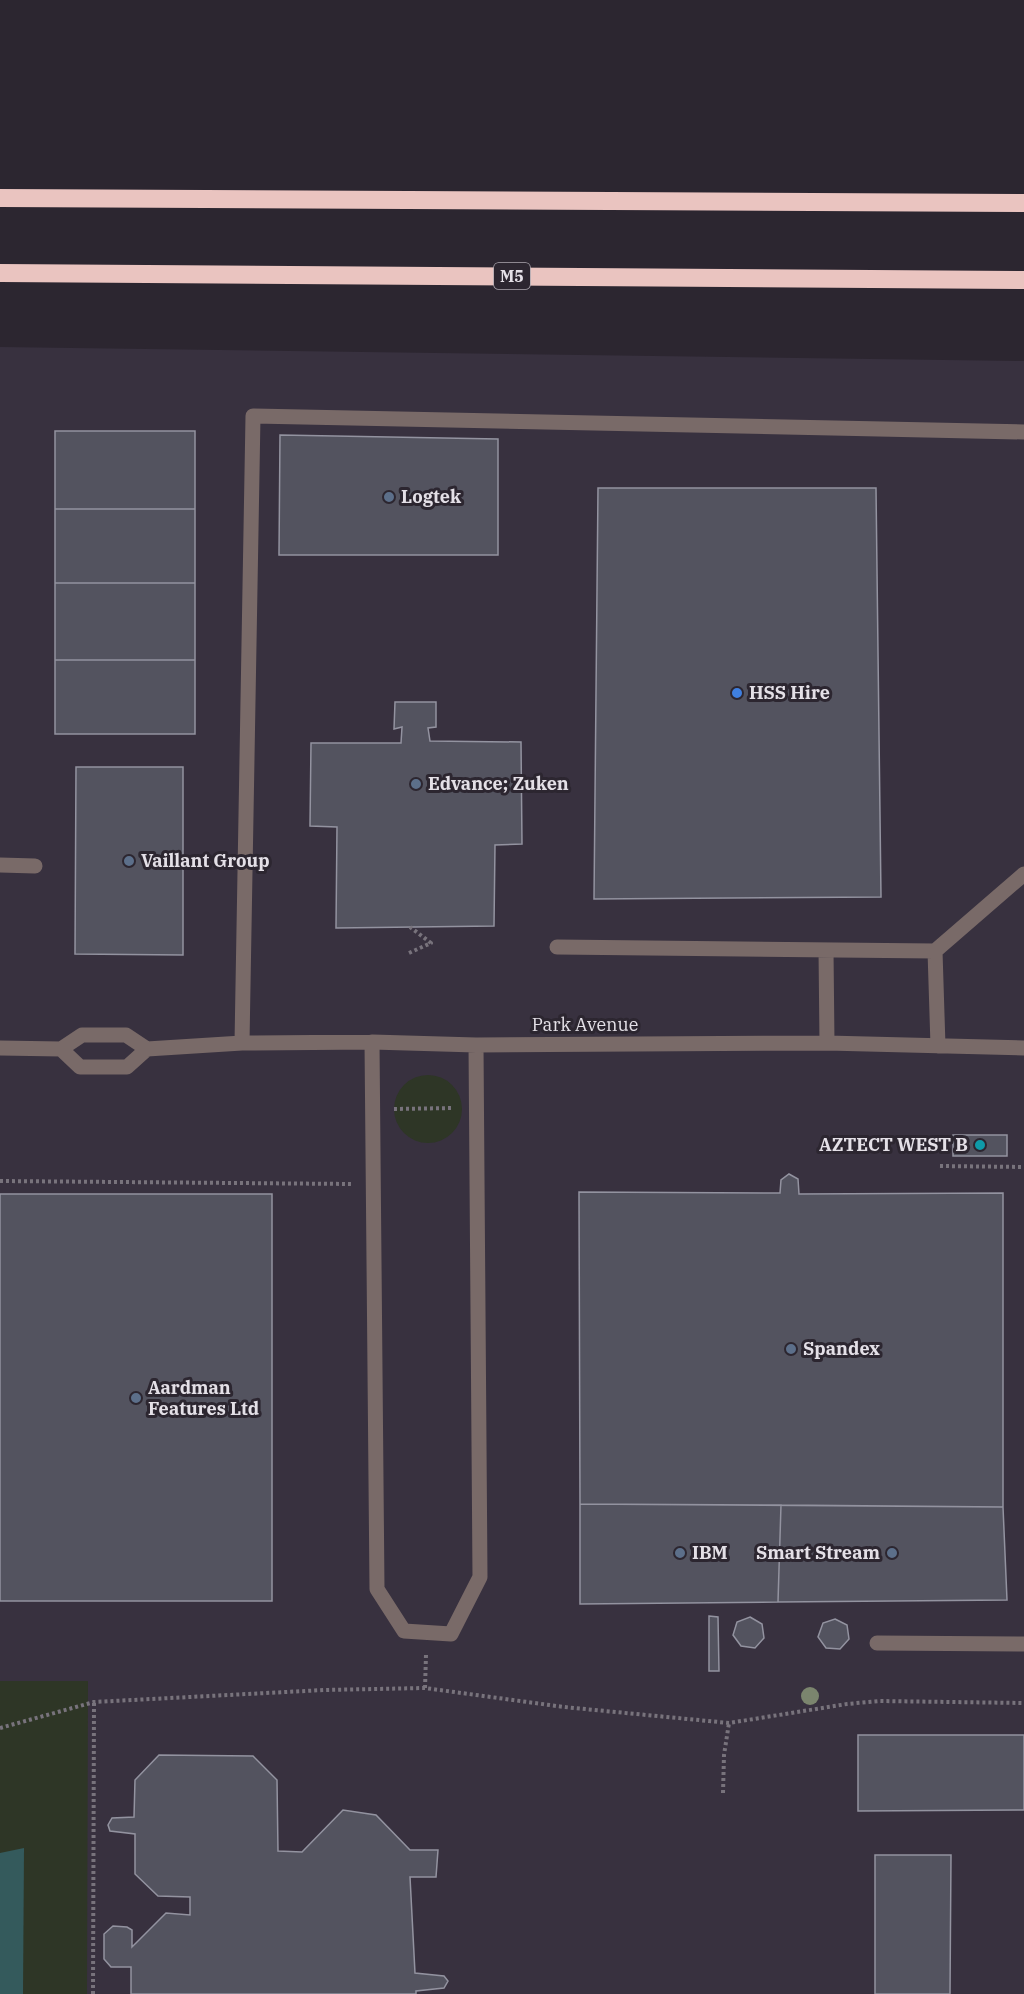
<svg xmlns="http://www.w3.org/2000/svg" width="1024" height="1994" font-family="'IBM Plex Serif',serif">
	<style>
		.built { fill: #38313f }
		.green { fill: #2e3626 }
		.water { fill: #345a5c }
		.building { fill: #53535f; stroke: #9393a0; stroke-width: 1.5 }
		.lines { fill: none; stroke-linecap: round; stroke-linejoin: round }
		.path { stroke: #78737c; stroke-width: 4; stroke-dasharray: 3 3; stroke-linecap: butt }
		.minor { stroke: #796a68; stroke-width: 15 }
		.highway { stroke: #eac4c0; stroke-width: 18 }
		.tree { fill: #7b856e }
		.service-dot { fill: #5c6f8a; stroke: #2c2630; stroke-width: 2 }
		.shop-dot { fill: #3f7fe0; stroke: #2c2630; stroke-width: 2 }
		.culture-dot { fill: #0f9aa8; stroke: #2c2630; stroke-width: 2 }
		.labels { text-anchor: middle; stroke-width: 6; stroke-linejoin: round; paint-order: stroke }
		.shield { fill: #2c2630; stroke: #ada8b0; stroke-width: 1.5 }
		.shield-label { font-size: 16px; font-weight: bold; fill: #e4e0e7 }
		.poi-label { font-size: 18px; font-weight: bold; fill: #e4e0e7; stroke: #2c2630; text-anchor: start }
		.street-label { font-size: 18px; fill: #e4e0e7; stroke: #2c2630 }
	</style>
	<rect width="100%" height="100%" fill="#2c2630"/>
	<!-- built -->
	<path class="built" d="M0 347 1024 361V1994H0Z"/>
	<!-- green -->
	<path class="green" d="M394 1109a34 34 0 1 1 68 0a34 34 0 1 1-68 0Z
		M0 1681H88L87 1994H0Z"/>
	<!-- water -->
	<path class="water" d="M24 1848 23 1994H0V1853Z"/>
	<!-- building -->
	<path class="building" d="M55 431H195V509H55Z
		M280 435 498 439V555H279Z
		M598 488H876L881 897 594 899Z
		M55 509H195V583H55Z
		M55 583H195V660H55Z
		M55 660H195V734H55Z
		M395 702H436V727L428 728 430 741 521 742 522 844 495 845 494 926 336 928 337 827 310 826 311 743H401L402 727 394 729Z
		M76 767H183V955L75 954Z
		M953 1135H1007V1156H953Z
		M789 1174 798 1179 799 1194 1003 1193V1507L580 1504 579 1192 780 1193 781 1180Z
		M0 1194H272V1601H0Z
		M580 1504 781 1505 778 1602 580 1604Z
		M781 1505 1003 1507 1007 1600 778 1602Z
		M709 1616 718 1617 719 1671H709Z
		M750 1617 762 1624 764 1638 755 1648 741 1646 733 1635 737 1622Z
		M835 1619 847 1625 849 1639 840 1649 826 1648 818 1637 823 1623Z
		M858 1735H1024V1810L858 1811Z
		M159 1755 253 1756 277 1780 278 1851 302 1852 343 1810 376 1815 410 1850H438L436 1877H410L415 1973 444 1976 448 1981 444 1988 416 1991V1994H131V1967H111L104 1959V1934L113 1926 127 1927 132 1930V1947L166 1913 190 1915V1897L158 1896 135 1874V1834L110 1831 108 1825 112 1818 134 1817 135 1780Z
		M875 1855H951L950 1994H875Z"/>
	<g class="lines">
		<!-- path -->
		<path class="path" d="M409 953 431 943 410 927
			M394 1109 453 1108
			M940 1166 1024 1167
			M0 1181 352 1184
			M425 1688 426 1655
			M0 1728 94 1702 324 1690 425 1688 564 1707 729 1723 847 1704 879 1701 1024 1703
			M723 1793 724 1755 729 1723
			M93 1994 94 1702"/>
		<!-- minor -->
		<path class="minor" d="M0 865 35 866
			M557 947 935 951 1024 874
			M826 950 827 1043
			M935 951 938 1046
			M372 1042 377 1589 404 1631 451 1634 480 1577 476 1045
			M242 1043 253 416 1024 432
			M0 1048 61 1049 82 1035H126L147 1049 242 1043 372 1042 476 1045 827 1043 1024 1048
			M61 1049 80 1067H127L147 1049
			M877 1643 1024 1644"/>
		<!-- highway -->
		<path class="highway" d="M0 198 1024 203
			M0 273 1024 280"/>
	</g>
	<!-- trees -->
	<circle class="tree" cx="810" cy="1696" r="9"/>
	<!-- markers -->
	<g class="service-dot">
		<circle cx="389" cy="497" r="6"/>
		<circle cx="416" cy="784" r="6"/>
		<circle cx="129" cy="861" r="6"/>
		<circle cx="791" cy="1349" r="6"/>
		<circle cx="136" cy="1398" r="6"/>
		<circle cx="680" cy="1553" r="6"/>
		<circle cx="892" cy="1553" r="6"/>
	</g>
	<circle class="shop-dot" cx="737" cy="693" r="6"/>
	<circle class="culture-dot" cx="980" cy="1145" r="6"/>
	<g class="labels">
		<!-- shield labels -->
		<rect class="shield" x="494" y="263" width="36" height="26" rx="4.5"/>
		<g class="shield-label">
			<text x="512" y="282">M5</text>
		</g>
		<!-- poi labels -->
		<g class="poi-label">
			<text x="401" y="503">Logtek</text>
			<text x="749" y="699">HSS Hire</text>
			<text x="428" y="790">Edvance; Zuken</text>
			<text x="141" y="867">Vaillant Group</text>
			<text x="968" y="1151" text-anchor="end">AZTECT WEST B</text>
			<text x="803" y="1355">Spandex</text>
			<text x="148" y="1394">Aardman<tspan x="148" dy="21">Features Ltd</tspan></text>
			<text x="692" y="1559">IBM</text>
			<text x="880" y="1559" text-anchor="end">Smart Stream</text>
		</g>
		<!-- street labels -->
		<g class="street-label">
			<text x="585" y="1031">Park Avenue</text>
		</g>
	</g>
</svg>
